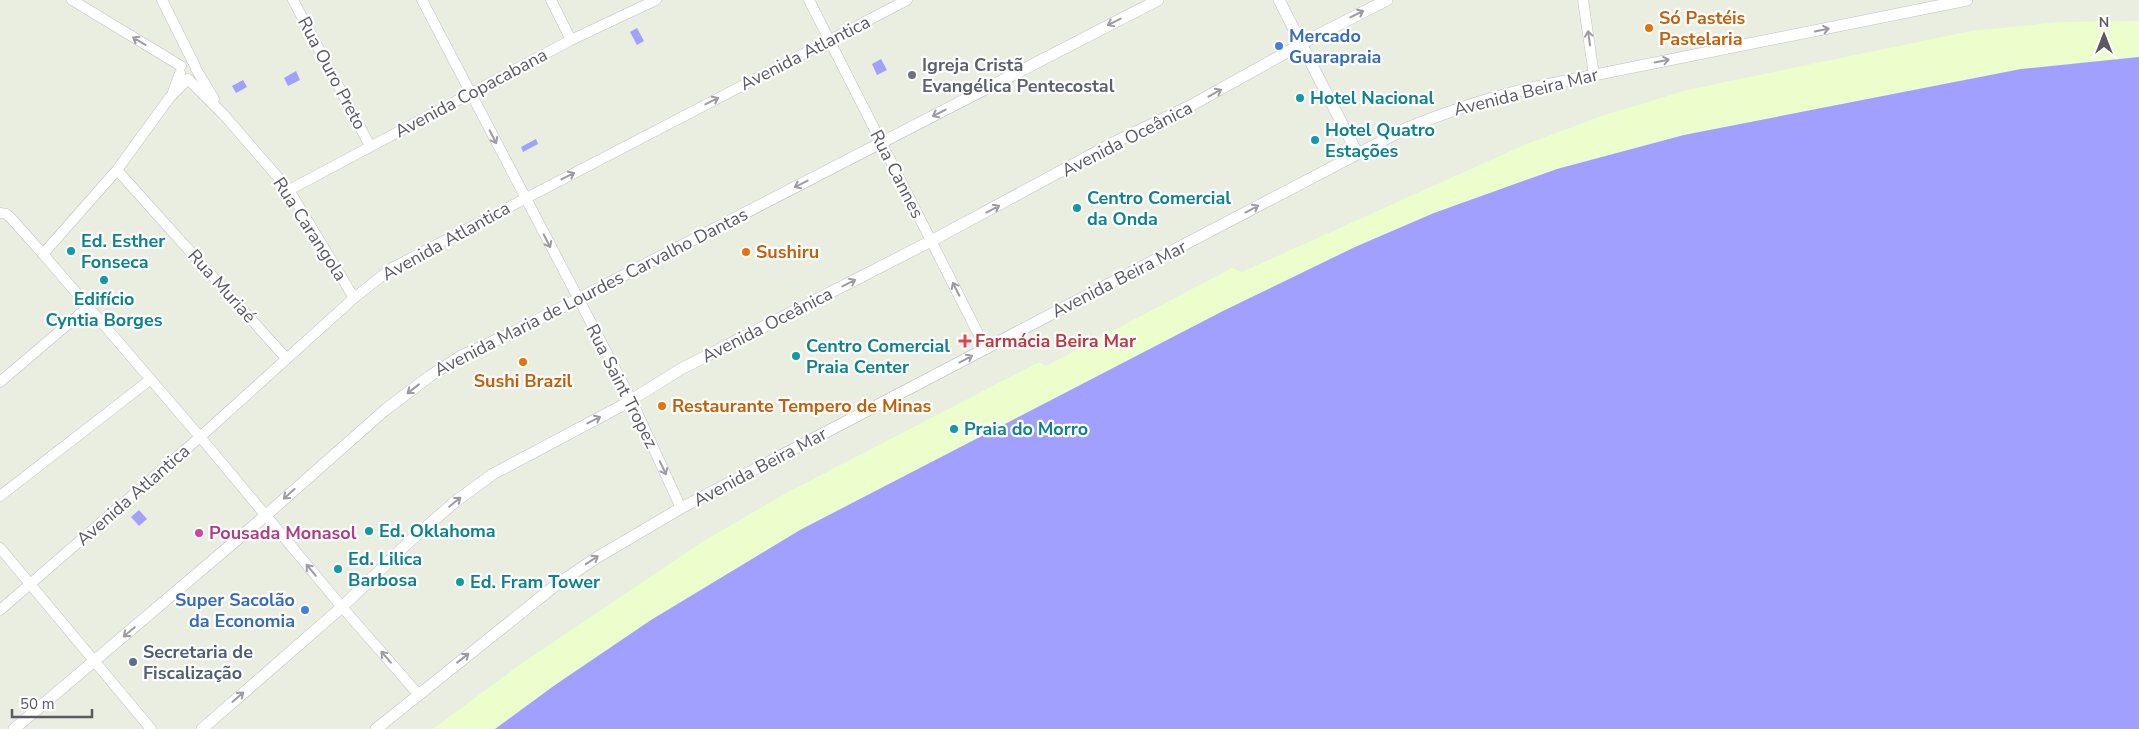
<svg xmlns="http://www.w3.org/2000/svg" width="2139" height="729" font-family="'Nunito Sans',sans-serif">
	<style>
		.sand { fill: #ecfecc }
		.water { fill: #a2a0ff }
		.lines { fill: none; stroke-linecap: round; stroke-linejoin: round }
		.minor-casing { stroke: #c0bec6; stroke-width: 11 }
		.tertiary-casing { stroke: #c0bec6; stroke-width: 12 }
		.minor { stroke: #fff; stroke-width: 10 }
		.tertiary { stroke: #fff; stroke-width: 11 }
		.oneway { stroke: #9d9ba1 }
		.food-dot { fill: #e8710a; stroke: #fff; stroke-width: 2 }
		.shop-dot { fill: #3f7fe0; stroke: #fff; stroke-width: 2 }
		.worship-dot { fill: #6b7280; stroke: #fff; stroke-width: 2 }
		.culture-dot { fill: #0f9aa8; stroke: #fff; stroke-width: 2 }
		.health-dot { fill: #e0444e; stroke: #fff; stroke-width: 2 }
		.hotel-dot { fill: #d1479c; stroke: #fff; stroke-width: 2 }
		.service-dot { fill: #5c6f8a; stroke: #fff; stroke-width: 2 }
		.labels { text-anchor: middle; stroke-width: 4.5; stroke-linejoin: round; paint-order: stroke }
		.food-label { font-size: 18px; font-weight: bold; fill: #c56008; stroke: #fff; text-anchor: start }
		.shop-label { font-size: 18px; font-weight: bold; fill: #366cbe; stroke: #fff; text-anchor: start }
		.street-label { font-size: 18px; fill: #5b5963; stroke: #fff }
		.worship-label { font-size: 18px; font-weight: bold; fill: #5b616d; stroke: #fff; text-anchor: start }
		.culture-label { font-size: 18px; font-weight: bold; fill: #0d838f; stroke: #fff; text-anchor: start }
		.health-label { font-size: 18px; font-weight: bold; fill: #be3a42; stroke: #fff; text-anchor: start }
		.hotel-label { font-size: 18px; font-weight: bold; fill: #b23c85; stroke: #fff; text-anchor: start }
		.service-label { font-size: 18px; font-weight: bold; fill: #4e5e75; stroke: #fff; text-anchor: start }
	</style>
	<rect width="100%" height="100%" fill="#e9eee1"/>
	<!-- sand -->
	<path class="sand" d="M2139 21V57L2021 69 1684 135 1557 169 1434 213 1355 247 1223 311 800 530 651 620 555 685 495 729H433L518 666 702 542 790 491 1039 362 1046 366 1232 268 1242 272 1524 145 1602 116 1687 90 1971 31 2060 22Z"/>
	<!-- water -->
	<path class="water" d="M637 28 644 41 637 45 630 32Z
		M2139 57V729H495L555 685 651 620 800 530 1223 311 1355 247 1434 213 1557 169 1684 135 2021 69Z
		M881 59 887 70 877 75 872 64Z
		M296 71 300 80 288 86 284 78Z
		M243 80 247 87 236 93 232 86Z
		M536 139 538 144 523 152 521 147Z
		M139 510 147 519 139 526 131 517Z"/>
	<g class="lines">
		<!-- minor casing -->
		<g class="minor-casing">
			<path id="minor" d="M72 0 181 66
				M162 0 195 66
				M293 0 370 146
				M422 0 631 399 681 508
				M551 0 571 40
				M809 0 986 349
				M1583 0 1594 75
				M196 69 214 99
				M173 92 180 73
				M117 170 286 358
				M289 190 571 40 656 0
				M0 213 6 214 10 217 43 254 117 170 170 97 188 79 224 115 289 190 354 298
				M43 254 207 445 342 607 418 694
				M0 382 88 307
				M0 496 151 379
				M0 548 151 729
				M0 610 200 437 354 298 392 268 907 0"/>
		</g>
		<!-- tertiary casing -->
		<g class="tertiary-casing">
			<path id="tertiary" d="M1279 0 1357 153
				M14 729 265 516 385 410 430 376 461 356 516 331 1158 0
				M202 729 342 607 411 540 456 501 493 474 623 405 681 369 931 241 1113 143 1192 105 1312 38 1387 0
				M376 729 556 585 596 558 681 508 1407 128C1449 111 1490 97 1535 87L1967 0"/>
		</g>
		<!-- minor -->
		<use href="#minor" class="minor"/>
		<!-- tertiary -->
		<use href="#tertiary" class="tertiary"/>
	</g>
	<!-- one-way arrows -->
	<defs><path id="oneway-shaft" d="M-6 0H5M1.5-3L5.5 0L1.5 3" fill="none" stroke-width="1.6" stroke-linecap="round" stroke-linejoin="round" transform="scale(1.25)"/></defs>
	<g class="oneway">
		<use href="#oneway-shaft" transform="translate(1357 14) rotate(-26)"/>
		<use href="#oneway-shaft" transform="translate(1114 22) rotate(153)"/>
		<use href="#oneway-shaft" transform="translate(1822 30) rotate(-12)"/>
		<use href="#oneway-shaft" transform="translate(1589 38) rotate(-98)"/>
		<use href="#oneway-shaft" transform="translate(139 41) rotate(-149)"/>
		<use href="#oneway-shaft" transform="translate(1662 61) rotate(-11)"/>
		<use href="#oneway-shaft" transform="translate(1215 93) rotate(-29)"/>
		<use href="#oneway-shaft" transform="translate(712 101) rotate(-27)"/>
		<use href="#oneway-shaft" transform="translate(939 113) rotate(153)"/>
		<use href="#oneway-shaft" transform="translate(493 137) rotate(63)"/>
		<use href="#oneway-shaft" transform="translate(568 176) rotate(-27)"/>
		<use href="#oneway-shaft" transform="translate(801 184) rotate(153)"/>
		<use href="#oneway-shaft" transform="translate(993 209) rotate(-28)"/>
		<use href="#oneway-shaft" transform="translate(1252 209) rotate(-28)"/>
		<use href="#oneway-shaft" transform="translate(547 241) rotate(63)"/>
		<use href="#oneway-shaft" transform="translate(849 283) rotate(-27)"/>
		<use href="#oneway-shaft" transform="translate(956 289) rotate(-117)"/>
		<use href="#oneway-shaft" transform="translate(966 359) rotate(-28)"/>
		<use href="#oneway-shaft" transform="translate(413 389) rotate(142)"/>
		<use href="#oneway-shaft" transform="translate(594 420) rotate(-27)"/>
		<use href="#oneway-shaft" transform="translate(663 468) rotate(65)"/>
		<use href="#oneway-shaft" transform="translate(289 494) rotate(138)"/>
		<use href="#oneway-shaft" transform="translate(455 502) rotate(-39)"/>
		<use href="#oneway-shaft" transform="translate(592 560) rotate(-33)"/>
		<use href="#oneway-shaft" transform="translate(311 570) rotate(-130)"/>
		<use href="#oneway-shaft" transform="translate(129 632) rotate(140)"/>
		<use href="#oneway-shaft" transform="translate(386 657) rotate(-131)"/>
		<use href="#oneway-shaft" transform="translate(463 658) rotate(-38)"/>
		<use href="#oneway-shaft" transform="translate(238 697) rotate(-41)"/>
	</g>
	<!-- markers -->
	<g class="food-dot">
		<circle cx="1649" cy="28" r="5"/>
		<circle cx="746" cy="252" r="5"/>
		<circle cx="523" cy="362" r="5"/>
		<circle cx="662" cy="406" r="5"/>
	</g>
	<g class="shop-dot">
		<circle cx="1279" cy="46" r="5"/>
		<circle cx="305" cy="610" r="5"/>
	</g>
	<circle class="worship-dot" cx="912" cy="75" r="5"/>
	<g class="culture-dot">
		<circle cx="1300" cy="98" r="5"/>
		<circle cx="1315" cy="140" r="5"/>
		<circle cx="1077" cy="208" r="5"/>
		<circle cx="71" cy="251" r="5"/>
		<circle cx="104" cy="280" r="5"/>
		<circle cx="796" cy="356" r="5"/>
		<circle cx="954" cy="429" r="5"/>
		<circle cx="369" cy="531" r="5"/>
		<circle cx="338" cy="569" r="5"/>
		<circle cx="460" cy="582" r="5"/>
	</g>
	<path class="health-dot" d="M962.5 333.5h5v5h5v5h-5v5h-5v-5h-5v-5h5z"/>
	<circle class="hotel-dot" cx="199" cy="533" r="5"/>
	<circle class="service-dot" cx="133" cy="662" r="5"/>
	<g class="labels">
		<!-- food labels -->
		<g class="food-label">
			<text x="1659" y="24">Só Pastéis<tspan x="1659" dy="21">Pastelaria</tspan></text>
			<text x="756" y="258">Sushiru</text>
			<text x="523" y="387" text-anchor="middle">Sushi Brazil</text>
			<text x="672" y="412">Restaurante Tempero de Minas</text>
		</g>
		<!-- shop labels -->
		<g class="shop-label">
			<text x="1289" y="42">Mercado<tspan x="1289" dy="21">Guarapraia</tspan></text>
			<text x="295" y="606" text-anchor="end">Super Sacolão<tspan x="295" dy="21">da Economia</tspan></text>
		</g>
		<!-- street labels -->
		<g class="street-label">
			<text transform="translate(805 53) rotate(-27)" y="6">Avenida Atlantica</text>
			<text transform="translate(332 73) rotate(62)" y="6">Rua Ouro Preto</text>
			<text transform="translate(1526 92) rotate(-14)" y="6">Avenida Beira Mar</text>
			<text transform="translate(471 93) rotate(-28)" y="6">Avenida Copacabana</text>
			<text transform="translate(1127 139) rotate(-27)" y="6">Avenida Oceânica</text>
			<text transform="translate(897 174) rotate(63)" y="6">Rua Cannes</text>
			<text transform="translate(310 229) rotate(57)" y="6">Rua Carangola</text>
			<text transform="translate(446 241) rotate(-29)" y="6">Avenida Atlantica</text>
			<text transform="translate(1119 279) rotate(-27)" y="6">Avenida Beira Mar</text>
			<text transform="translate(222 286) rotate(48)" y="6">Rua Muriaé</text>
			<text transform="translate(591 292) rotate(-27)" y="6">Avenida Maria de Lourdes Carvalho Dantas</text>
			<text transform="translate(767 325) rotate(-27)" y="6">Avenida Oceânica</text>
			<text transform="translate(622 386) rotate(63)" y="6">Rua Saint Tropez</text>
			<text transform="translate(760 467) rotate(-28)" y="6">Avenida Beira Mar</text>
			<text transform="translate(133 495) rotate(-41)" y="6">Avenida Atlantica</text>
		</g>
		<!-- worship labels -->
		<g class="worship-label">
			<text x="922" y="71">Igreja Cristã<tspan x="922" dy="21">Evangélica Pentecostal</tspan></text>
		</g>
		<!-- culture labels -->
		<g class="culture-label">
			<text x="1310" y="104">Hotel Nacional</text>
			<text x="1325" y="136">Hotel Quatro<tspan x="1325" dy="21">Estações</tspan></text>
			<text x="1087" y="204">Centro Comercial<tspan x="1087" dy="21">da Onda</tspan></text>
			<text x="81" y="247">Ed. Esther<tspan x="81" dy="21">Fonseca</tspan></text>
			<text x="104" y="305" text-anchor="middle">Edifício<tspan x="104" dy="21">Cyntia Borges</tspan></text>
			<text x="806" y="352">Centro Comercial<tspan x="806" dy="21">Praia Center</tspan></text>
			<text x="964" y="435">Praia do Morro</text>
			<text x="379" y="537">Ed. Oklahoma</text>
			<text x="348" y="565">Ed. Lilica<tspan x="348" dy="21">Barbosa</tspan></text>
			<text x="470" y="588">Ed. Fram Tower</text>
		</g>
		<!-- health labels -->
		<g class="health-label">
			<text x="975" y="347">Farmácia Beira Mar</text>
		</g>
		<!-- hotel labels -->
		<g class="hotel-label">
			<text x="209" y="539">Pousada Monasol</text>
		</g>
		<!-- service labels -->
		<g class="service-label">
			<text x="143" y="658">Secretaria de<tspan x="143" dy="21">Fiscalização</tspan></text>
		</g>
	</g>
	<!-- north arrow -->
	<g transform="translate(2104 35)" stroke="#ffffff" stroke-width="4" paint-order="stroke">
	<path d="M0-4L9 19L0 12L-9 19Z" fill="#5b5963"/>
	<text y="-8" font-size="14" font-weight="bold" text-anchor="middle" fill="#5b5963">N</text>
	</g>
	<!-- scale -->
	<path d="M12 709v8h80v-8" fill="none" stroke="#5b5963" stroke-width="2.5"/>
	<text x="20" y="709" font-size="15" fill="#5b5963" stroke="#ffffff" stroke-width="4" paint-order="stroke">50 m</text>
</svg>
